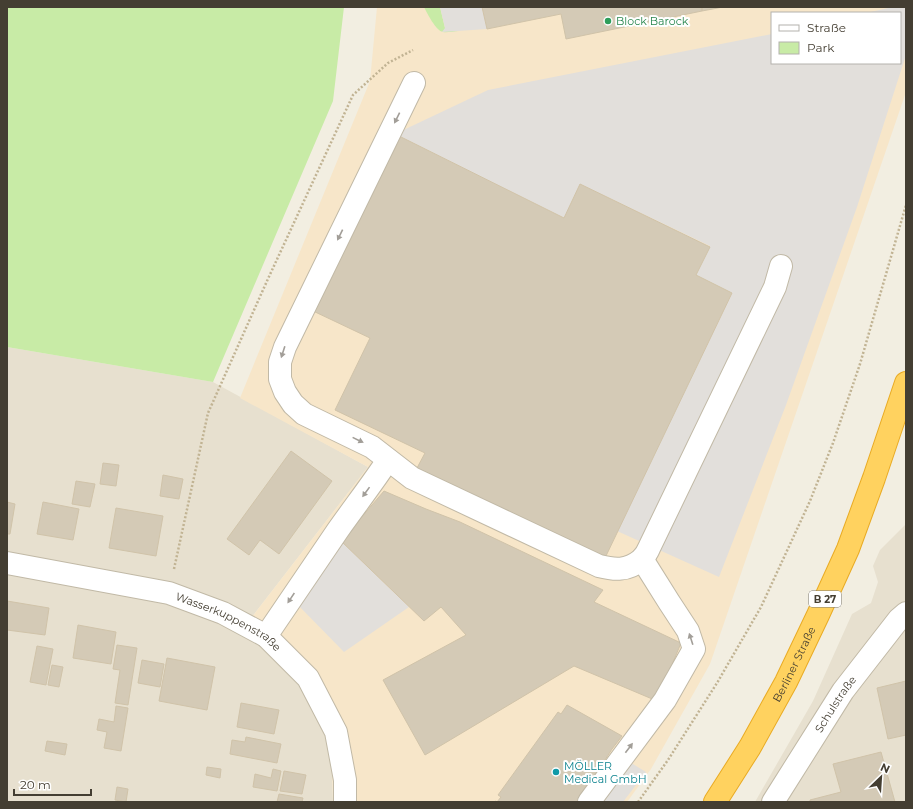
<svg xmlns="http://www.w3.org/2000/svg" width="913" height="809" font-family="Montserrat,sans-serif">
	<style>
		.residential { fill: #e7e0cf }
		.commercial { fill: #f7e6c9; fill-rule: evenodd }
		.green { fill: #c8eba6 }
		.parking { fill: #e2dfdb }
		.building { fill: #d4cab6; stroke: #d0c3a9 }
		.lines { fill: none; stroke-linecap: round; stroke-linejoin: round }
		.minor-casing { stroke: #c1b9a6; stroke-width: 24 }
		.highway-casing { stroke: #e9ab24; stroke-width: 24 }
		.path { stroke: #c1b393; stroke-width: 2.5; stroke-dasharray: 2 2; stroke-linecap: butt }
		.minor { stroke: #fff; stroke-width: 22 }
		.highway { stroke: #ffd25f; stroke-width: 22 }
		.oneway { fill: #a29e98 }
		.leisure-dot { fill: #2e9e5b; stroke: #fff; stroke-width: 1.5 }
		.culture-dot { fill: #0f9aa8; stroke: #fff; stroke-width: 1.5 }
		.labels { text-anchor: middle; stroke-width: 4; stroke-linejoin: round; paint-order: stroke }
		.shield { fill: #fff; stroke: #7c7870; stroke-width: 1 }
		.shield-label { font-size: 10px; font-weight: bold; fill: #443e32 }
		.leisure-label { font-size: 11px; fill: #27864d; stroke: #fff; text-anchor: start }
		.street-label { font-size: 11px; fill: #443e32; stroke: #fff }
		.culture-label { font-size: 11px; fill: #0d838f; stroke: #fff; text-anchor: start }
	</style>
	<rect width="100%" height="100%" fill="#f2eee1"/>
	<!-- residential -->
	<path class="residential" d="M7 347 213 382 368 467 241 631 292 671 331 741 333 802H7Z
		M906 524V802H755L813 701 852 614 871 603 878 582 873 566 880 550Z"/>
	<!-- commercial -->
	<path class="commercial" d="M377 7H906V92L710 664 651 769 627 802H333L331 741 292 671 241 631 368 467 240 398 370 81ZM772 13H900V63H772Z"/>
	<!-- green -->
	<path class="green" d="M7 7H344L333 101 213 382 7 347Z
		M424 7H440L445 28 459 31C454 31 447 33 443 32 436 31 427 13 424 7Z"/>
	<!-- parking -->
	<path class="parking" d="M440 7H482L487 29 442 32 445 28Z
		M893 7H906V55L857 207 786 405 719 577 617 531 732 293 696 275 710 246 580 184 564 218 395 134 488 90 772 34V63H900V13H866Z
		M341 541 409 607 344 652 294 601Z
		M628 761 646 772 623 802H597Z"/>
	<!-- building -->
	<path class="building" d="M482 7H702V11L566 39 561 14 487 29Z
		M702 7H723L702 11Z
		M395 134 564 218 580 184 710 247 696 275 732 293 605 558 417 468 425 453 335 410 370 338 311 310Z
		M291 451 332 481 279 554 260 540 249 555 227 539Z
		M103 463 119 465 116 486 100 484Z
		M163 475 183 479 179 499 160 496Z
		M76 481 95 484 90 507 72 504Z
		M384 491 426 509 460 522 603 590 594 602 681 643 657 701 574 666 425 755 383 680 466 635 441 607 424 621 341 541Z
		M7 502 15 504 10 534H7Z
		M43 502 79 509 73 540 37 534Z
		M116 508 163 516 156 556 109 548Z
		M7 601 49 608 45 635 7 630Z
		M78 625 116 632 111 664 73 658Z
		M117 645 137 648 128 705 115 703 120 670 113 669Z
		M37 646 53 649 46 685 30 682Z
		M167 658 215 667 207 710 159 701Z
		M142 660 164 664 160 687 138 683Z
		M52 665 63 667 59 687 48 685Z
		M906 681V735L888 739 877 688Z
		M241 703 279 710 274 734 237 727Z
		M567 705 622 736 612 749 578 802H494L496 801 497 802 501 797 498 795 558 712 561 714Z
		M116 706 128 708 121 751 104 748 107 732 97 730 99 719 114 722Z
		M246 737 281 744 277 763 230 754 232 740 245 742Z
		M47 741 67 744 65 755 45 751Z
		M881 752 895 802H810V800L841 792 833 764Z
		M207 767 221 769 220 778 206 775Z
		M273 769 281 771 277 791 253 787 255 774 271 778Z
		M284 771 306 775 302 794 280 791Z
		M117 787 128 789 126 802 115 800Z
		M279 794 303 798 302 802H277Z"/>
	<g class="lines">
		<!-- minor casing -->
		<g class="minor-casing">
			<g id="minor">
				<path d="M414 83 285 347 280 362V379L285 392 293 404 304 414 372 447 412 478 599 566C615 570 627 571 641 560 645 556 648 551 650 546L775 287 781 266"/>
				<path id="s1" d="M7 563 169 593 223 613 266 636 308 678 336 732 345 780V802"/>
				<path d="M266 636C290 601 314 565 338 530 355 506 372 484 388 460"/>
				<path d="M589 802 665 700 694 649 688 631 669 602 642 559"/>
				<path id="s2" d="M773 802 843 691 899 619 906 613"/>
			</g>
		</g>
		<!-- highway casing -->
		<g class="highway-casing">
			<g id="highway">
				<path id="s3" d="M715 802 750 747 786 682 818 615 848 549 874 478 906 383"/>
			</g>
		</g>
		<!-- path -->
		<path class="path" d="M174 569 208 413 267 281 353 95 388 63 413 50
			M638 802 668 760 717 683 761 607 810 501 833 443 860 364 906 205"/>
		<!-- minor -->
		<use href="#minor" class="minor"/>
		<!-- highway -->
		<use href="#highway" class="highway"/>
	</g>
	<!-- one-way arrows -->
	<defs><path id="oneway-solid" d="M-6-.8H1V-3.2L6.5 0L1 3.2V.8H-6Z"/></defs>
	<g class="oneway">
		<use href="#oneway-solid" transform="translate(397 118) rotate(116)"/>
		<use href="#oneway-solid" transform="translate(340 235) rotate(116)"/>
		<use href="#oneway-solid" transform="translate(283 352) rotate(108)"/>
		<use href="#oneway-solid" transform="translate(358 440) rotate(26)"/>
		<use href="#oneway-solid" transform="translate(366 492) rotate(126)"/>
		<use href="#oneway-solid" transform="translate(291 598) rotate(124)"/>
		<use href="#oneway-solid" transform="translate(691 639) rotate(-108)"/>
		<use href="#oneway-solid" transform="translate(629 748) rotate(-53)"/>
	</g>
	<!-- markers -->
	<circle class="leisure-dot" cx="608" cy="21" r="4"/>
	<circle class="culture-dot" cx="556" cy="772" r="4"/>
	<g class="labels">
		<!-- shield labels -->
		<rect class="shield" x="809" y="591" width="32" height="16" rx="3"/>
		<g class="shield-label">
			<text x="825" y="603">B 27</text>
		</g>
		<!-- leisure labels -->
		<g class="leisure-label">
			<text x="616" y="25">Block Barock</text>
		</g>
		<!-- street labels -->
		<g class="street-label">
			<text dy="4" stroke="none"><textPath href="#s1" startOffset="231">Wasserkuppenstraße</textPath></text>
			<text dy="4" stroke="none"><textPath href="#s3" startOffset="159">Berliner Straße</textPath></text>
			<text dy="4" stroke="none"><textPath href="#s2" startOffset="116">Schulstraße</textPath></text>
		</g>
		<!-- culture labels -->
		<g class="culture-label">
			<text x="564" y="770">MÖLLER<tspan x="564" dy="13">Medical GmbH</tspan></text>
		</g>
	</g>
	<!-- border -->
	<rect width="913" height="809" fill="none" stroke="#443e32" stroke-width="16"/>
	<!-- legend -->
	<rect x="771" y="12" width="130" height="52" fill="#ffffff" stroke="#b4b2ad"/>
	<rect x="779" y="25" width="20" height="6" fill="#ffffff" stroke="#b4b2ad"/>
	<text x="807" y="32" font-size="12" fill="#443e32">Straße</text>
	<rect x="779" y="42" width="20" height="12" fill="#c8eba6" stroke="#b4b2ad"/>
	<text x="807" y="52" font-size="12" fill="#443e32">Park</text>
	<!-- north arrow -->
	<g transform="translate(881 777) rotate(25)" stroke="#ffffff" stroke-width="3" paint-order="stroke">
	<path d="M0-3L7 15L0 10L-7 15Z" fill="#443e32"/>
	<text y="-6" font-size="11" font-weight="bold" text-anchor="middle" fill="#443e32">N</text>
	</g>
	<!-- scale -->
	<path d="M14 789v6h77v-6" fill="none" stroke="#443e32" stroke-width="2"/>
	<text x="20" y="789" font-size="12" fill="#443e32" stroke="#ffffff" stroke-width="3" paint-order="stroke">20 m</text>
</svg>
